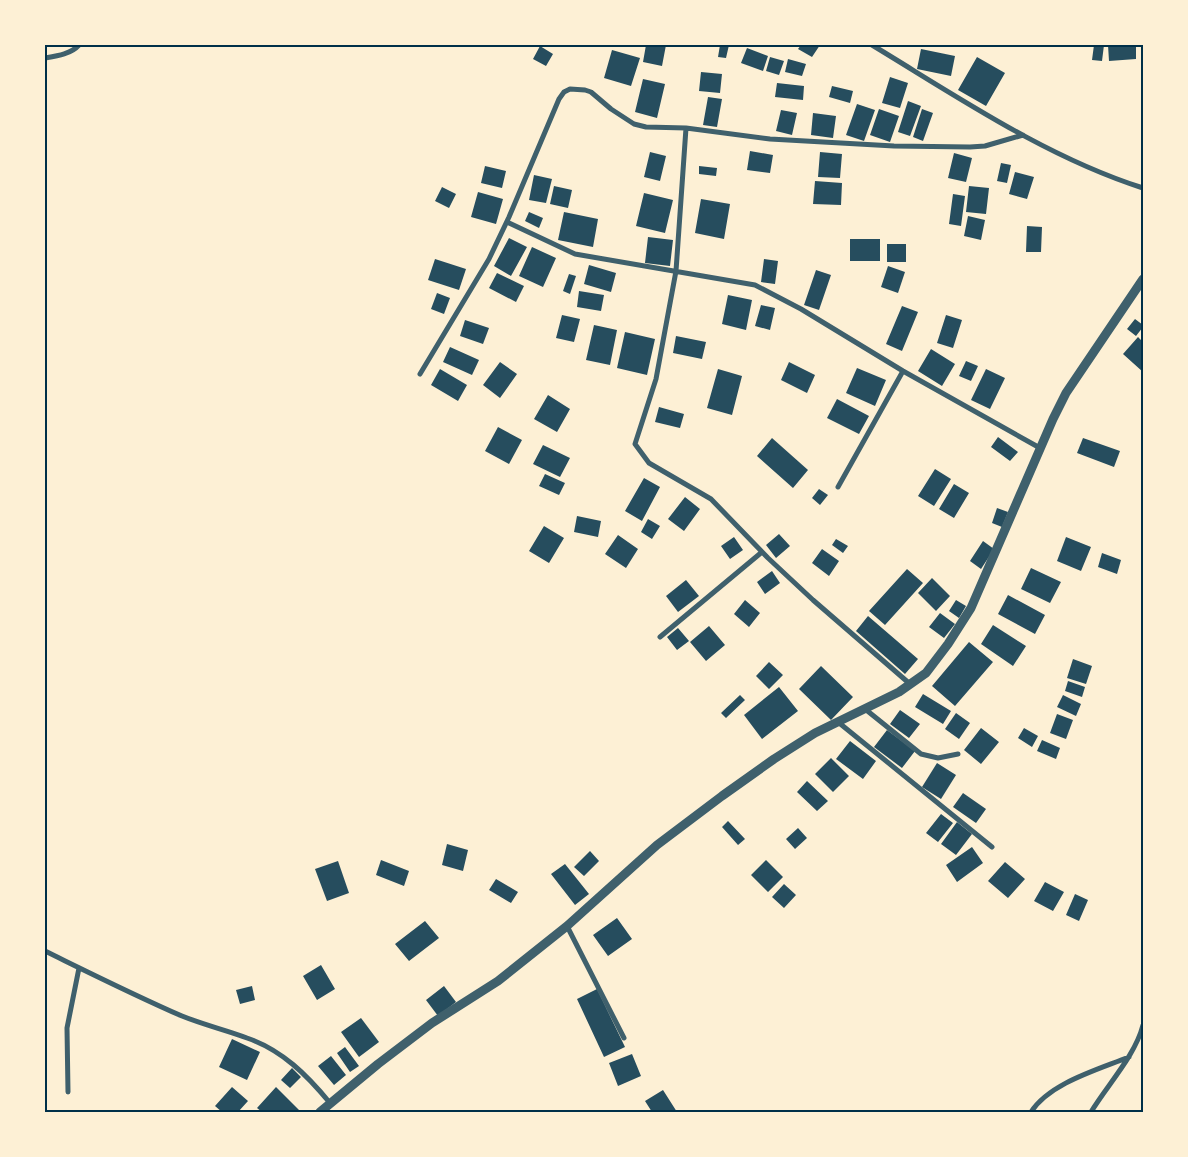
<svg xmlns="http://www.w3.org/2000/svg" width="1188" height="1157" font-family="'Libre Baskerville',serif">
	<style>
		.building { fill: #264d5e }
		.lines { fill: none; stroke-linecap: round; stroke-linejoin: round }
		.minor { stroke: #3f606c; stroke-width: 5 }
		.tertiary { stroke: #3f606c; stroke-width: 9 }
		.neatline { fill: none; stroke: #003049; stroke-width: 2 }
	</style>
	<rect width="100%" height="100%" fill="#fdf0d5"/>
	<!-- building -->
	<path class="building" d="M646 45H666L662 66 643 62Z
		M720 45H729L726 58 718 57Z
		M801 45H820L812 57 798 49Z
		M1094 45H1104L1102 61 1092 60Z
		M1108 45H1136V59L1109 61Z
		M540 46 553 54 546 66 533 59Z
		M747 48 768 56 763 71 741 63Z
		M921 49 955 56 951 76 917 69Z
		M612 50 640 58 631 86 604 78Z
		M770 57 784 61 779 75 766 71Z
		M977 57 1005 73 986 106 958 90Z
		M788 59 806 64 802 76 785 72Z
		M701 72 722 74 720 93 699 91Z
		M890 77 908 83 900 108 882 103Z
		M643 79 665 84 657 118 635 112Z
		M777 83 804 86 803 100 775 97Z
		M832 86 853 91 850 103 829 97Z
		M708 97 722 99 717 127 703 125Z
		M908 101 921 106 910 136 898 132Z
		M857 104 875 110 864 141 846 135Z
		M879 109 899 116 890 142 870 135Z
		M922 109 933 113 923 141 913 137Z
		M781 110 797 113 792 135 776 131Z
		M813 113 836 116 833 138 811 135Z
		M750 151 773 155 770 173 747 170Z
		M650 152 666 156 660 181 644 177Z
		M820 152 842 154 840 178 818 177Z
		M954 153 972 158 966 182 948 178Z
		M1001 163 1011 165 1007 183 997 181Z
		M485 166 506 171 502 188 481 183Z
		M699 166 717 168 716 176 699 174Z
		M1015 172 1034 177 1027 199 1009 194Z
		M534 175 552 179 546 203 529 200Z
		M815 181 842 183 841 205 813 204Z
		M554 186 572 190 568 208 550 204Z
		M969 186 989 188 986 214 966 212Z
		M442 187 456 194 449 208 435 201Z
		M478 192 503 199 496 224 471 217Z
		M644 193 673 200 665 233 636 226Z
		M953 194 965 196 961 226 949 224Z
		M701 199 730 204 724 239 695 233Z
		M529 212 543 218 539 228 525 221Z
		M564 212 598 219 593 247 558 240Z
		M968 216 985 220 981 240 964 236Z
		M1027 226 1042 227 1041 252H1026Z
		M648 237 673 240 670 266 645 263Z
		M509 238 527 247 511 276 494 266Z
		M850 239H880V261H850Z
		M887 244H906V262H887Z
		M532 247 556 258 543 287 519 276Z
		M435 259 466 269 459 290 428 280Z
		M764 259 778 261 775 284 761 282Z
		M589 265 616 273 611 292 584 284Z
		M888 266 905 272 898 293 881 287Z
		M816 270 831 275 819 310 804 305Z
		M497 273 524 286 516 302 489 288Z
		M569 274 576 276 570 294 563 291Z
		M579 291 604 295 601 311 577 307Z
		M437 293 450 298 444 314 431 309Z
		M728 295 752 300 746 330 722 324Z
		M761 305 775 308 770 330 755 326Z
		M902 306 918 312 902 351 886 344Z
		M562 315 580 319 574 342 556 338Z
		M946 315 962 320 953 348 937 343Z
		M1135 319 1143 325V327L1136 336 1127 329Z
		M465 320 489 328 483 344 460 336Z
		M594 325 617 330 610 365 586 360Z
		M625 332 655 339 647 375 617 368Z
		M676 336 706 342 702 359 673 353Z
		M1138 337 1143 342V372L1123 354Z
		M450 347 479 360 472 375 443 362Z
		M931 349 955 364 942 386 918 371Z
		M966 361 978 366 971 381 959 376Z
		M500 362 517 374 500 398 483 385Z
		M789 362 815 375 807 393 781 380Z
		M857 368 886 380 875 406 846 393Z
		M440 369 467 385 458 401 431 385Z
		M718 369 742 376 732 415 707 408Z
		M986 369 1005 378 990 409 971 400Z
		M548 395 570 409 557 432 534 419Z
		M837 399 869 416 859 434 827 418Z
		M659 407 684 414 680 428 655 422Z
		M498 427 522 440 509 464 485 451Z
		M998 437 1018 452 1010 461 991 447Z
		M772 438 808 470 793 488 757 456Z
		M1083 438 1120 451 1114 467 1077 453Z
		M543 445 570 458 560 477 533 464Z
		M935 469 951 479 934 506 918 496Z
		M545 474 565 483 559 495 539 486Z
		M644 478 660 487 642 521 625 511Z
		M954 484 969 493 954 518 939 509Z
		M819 489 828 495 820 505 812 498Z
		M685 497 700 509 684 531 668 519Z
		M997 508 1008 512 1002 527 992 523Z
		M577 516 601 521 598 537 574 532Z
		M648 519 660 526 652 539 641 532Z
		M544 526 564 538 549 563 529 551Z
		M779 534 790 546 776 558 766 545Z
		M618 535 638 549 626 568 605 554Z
		M734 537 743 550 730 559 721 546Z
		M1066 537 1091 547 1081 571 1057 561Z
		M836 539 848 546 843 553 832 545Z
		M983 541 994 549 981 569 970 561Z
		M822 549 839 561 829 576 812 563Z
		M1102 553 1121 560 1117 574 1098 567Z
		M1031 568 1061 582 1050 603 1021 589Z
		M907 569 923 583 885 625 869 611Z
		M772 571 780 583 765 594 757 582Z
		M932 578 950 596 936 611 918 593Z
		M686 580 699 596 678 612 666 596Z
		M1008 595 1045 615 1035 634 998 614Z
		M745 600 760 613 749 627 734 614Z
		M956 600 966 606 959 618 949 611Z
		M940 613 955 624 944 638 929 627Z
		M868 616 918 659 905 674 856 631Z
		M993 625 1026 646 1013 666 981 644Z
		M709 626 725 645 706 661 690 642Z
		M678 628 689 641 677 650 667 637Z
		M969 642 993 662 955 706 932 686Z
		M1073 659 1092 666 1086 684 1067 678Z
		M769 662 783 675 769 689 756 676Z
		M821 666 853 697 831 720 799 689Z
		M1068 681 1085 687 1082 697 1065 691Z
		M779 687 798 711 762 739 744 715Z
		M923 694 951 711 943 724 915 707Z
		M740 695 745 700 726 718 721 713Z
		M1063 695 1081 704 1076 716 1057 707Z
		M900 710 920 724 909 738 890 724Z
		M956 713 970 723 959 739 945 729Z
		M1057 714 1073 720 1066 739 1050 733Z
		M981 728 999 742 981 764 964 750Z
		M1024 728 1038 736 1032 747 1018 738Z
		M887 730 915 751 902 768 874 747Z
		M1042 740 1060 748 1056 759 1037 751Z
		M850 741 876 761 863 779 836 759Z
		M831 758 849 776 833 792 815 774Z
		M937 763 956 775 941 799 922 787Z
		M807 781 828 801 817 811 797 792Z
		M963 793 986 809 976 823 953 807Z
		M941 814 953 823 938 842 926 833Z
		M728 821 745 839 738 845 722 827Z
		M957 822 972 834 956 855 941 844Z
		M798 828 807 838 795 849 786 839Z
		M447 844 468 850 463 871 442 865Z
		M972 847 983 863 957 882 946 865Z
		M590 851 599 861 584 876 574 867Z
		M381 860 409 871 404 886 376 875Z
		M766 860 783 877 768 892 751 875Z
		M338 861 349 893 327 901 315 869Z
		M1005 862 1025 879 1008 898 988 881Z
		M565 864 589 894 575 905 551 874Z
		M496 879 518 892 511 903 489 890Z
		M1045 882 1064 892 1053 911 1034 901Z
		M784 884 796 895 784 908 772 897Z
		M1075 894 1088 900 1079 921 1066 915Z
		M617 918 632 939 608 956 593 935Z
		M425 921 439 938 409 961 395 944Z
		M321 965 335 989 317 1000 303 976Z
		M252 986 255 1000 240 1004 236 990Z
		M444 986 456 1002 438 1016 426 1000Z
		M597 989 625 1047 604 1057 577 999Z
		M361 1018 379 1042 359 1057 341 1032Z
		M232 1039 260 1052 247 1080 219 1067Z
		M345 1047 359 1066 350 1072 337 1053Z
		M632 1054 641 1076 618 1086 609 1063Z
		M331 1056 346 1075 334 1085 318 1066Z
		M292 1068 301 1077 290 1088 281 1080Z
		M232 1087 248 1101 238 1112H222L215 1106Z
		M276 1087 301 1112H262L257 1108Z
		M663 1090 677 1112H652L645 1101Z"/>
	<g class="lines">
		<!-- minor -->
		<path class="minor" d="M872 45C958 97 1046 157 1143 188
			M45 58C57 56 71 54 79 45
			M686 128 676 271 656 379 635 444 649 463 711 499 768 558 813 600 910 684
			M507 222 575 254 755 285 801 309 903 371 1040 448
			M420 374 489 259 509 217 559 99 564 92 570 89 585 90 591 92 611 109 634 124 646 127 686 128 770 139 894 146 970 147 985 146 1023 135
			M838 487 903 371
			M660 637 762 552
			M865 709 921 754 938 758 958 754
			M838 722 992 847
			M567 926 624 1038
			M45 951C90 973 136 996 182 1016 204 1025 226 1030 247 1038 282 1050 307 1075 330 1103
			M68 1092 67 1028 79 968
			M1031 1112C1050 1083 1097 1070 1129 1057
			M1091 1112C1108 1084 1135 1056 1143 1025"/>
		<!-- tertiary -->
		<path class="tertiary" d="M320 1112 378 1064 432 1023 498 981 567 926 657 845 722 796 774 759 815 733 899 692 926 673 948 644 971 608 1053 419 1066 393 1143 279"/>
	</g>
	<!-- border -->
	<rect width="1188" height="1157" fill="none" stroke="#fdf0d5" stroke-width="92"/>
	<rect x="46" y="46" width="1096" height="1065" class="neatline"/>
</svg>
